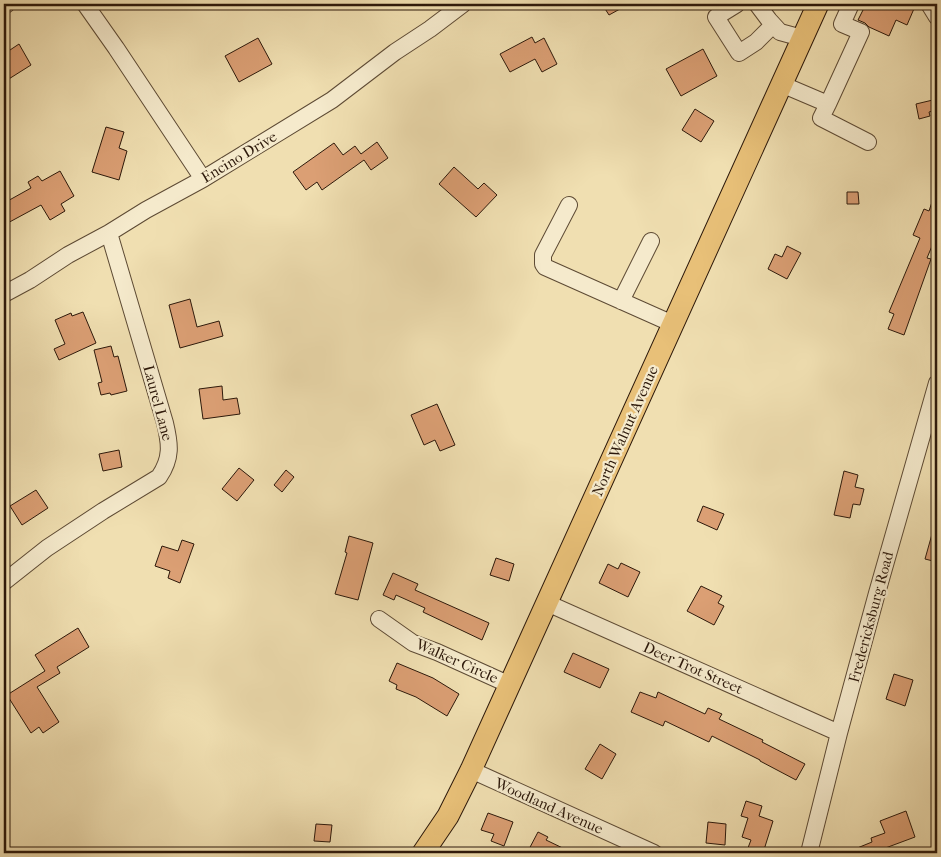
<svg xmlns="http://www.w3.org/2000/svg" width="941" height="857" font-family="'IM FELL French Canon',serif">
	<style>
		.building { fill: #db9f74; stroke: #2c180a }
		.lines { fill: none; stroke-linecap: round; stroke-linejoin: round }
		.minor-casing { stroke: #5d4a34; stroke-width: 18 }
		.major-casing { stroke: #2c180a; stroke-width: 23 }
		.minor { stroke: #f5eacc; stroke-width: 16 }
		.major { stroke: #e8c078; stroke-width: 21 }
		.labels { text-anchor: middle; stroke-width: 4.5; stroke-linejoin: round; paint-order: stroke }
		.street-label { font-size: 15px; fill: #2c180a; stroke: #f5eacc }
	</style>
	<rect width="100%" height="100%" fill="#f0dfb1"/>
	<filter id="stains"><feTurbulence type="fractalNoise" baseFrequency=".004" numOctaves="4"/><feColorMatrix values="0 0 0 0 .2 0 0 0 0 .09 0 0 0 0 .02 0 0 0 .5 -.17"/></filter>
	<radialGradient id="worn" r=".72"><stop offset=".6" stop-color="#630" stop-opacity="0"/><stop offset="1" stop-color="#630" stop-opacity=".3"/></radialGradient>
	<!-- building -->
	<path class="building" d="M602 4H629L609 15Z
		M866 4H916L907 25 896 20 889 36 869 27 865 23 858 20Z
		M532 37 535 43 544 38 557 64 542 72 535 59 510 72 500 54Z
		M258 38 272 64 239 82 225 56Z
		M19 44 31 65 4 82V54Z
		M703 49 717 76 681 96 666 69Z
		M937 99V110L929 112 930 116 919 119 916 104Z
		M695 109 714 121 701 142 682 130Z
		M106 127 124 132 119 148 127 151 119 180 92 172Z
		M377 142 388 158 371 170 364 160 322 190 317 182 306 190 293 172 334 143 343 155 355 146 361 154Z
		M454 167 478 189 484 183 497 195 476 217 439 184Z
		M60 171 74 196 61 204 65 211 50 220 41 205 4 225V203L31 188 28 182 38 176 42 181Z
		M847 192H858L859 204H847Z
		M935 193 937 194V234L927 258 931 259 904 335 888 329 894 314 889 312 920 238 913 235 924 209 929 211Z
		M787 246 801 253 787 279 768 269 775 254 782 257Z
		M190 299 197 327 219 321 223 336 180 348 169 305Z
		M83 312 96 343 59 360 54 349 65 344 55 320 71 313 72 316Z
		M111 346 114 357 118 356 127 391 111 395 110 393 101 395 98 383 102 382 94 350Z
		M222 386 223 400 237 398 240 414 203 419 199 389Z
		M437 404 455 445 440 451 435 440 424 445 411 415Z
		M119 450 122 467 103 471 99 454Z
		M239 468 254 480 237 501 222 489Z
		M286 470 294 477 282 492 274 485Z
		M844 471 858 475 855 487 864 489 860 505 853 504 850 518 834 515Z
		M36 490 48 508 22 525 10 506Z
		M703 506 724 514 717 530 697 521Z
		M934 527H937V562L925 559Z
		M349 536 373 543 358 600 335 594 347 553 345 552Z
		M182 540 194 544 180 583 168 578 170 571 155 566 162 546 178 551Z
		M496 558 514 564 509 581 490 575Z
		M621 563 640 572 628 597 599 583 608 564 618 569Z
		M393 573 418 584 415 590 489 623 482 640 423 612 425 608 396 595 394 600 383 595Z
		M701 586 722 596 718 603 724 606 714 625 687 611Z
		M78 628 89 647 57 667 60 673 37 687 59 722 43 733 39 727 31 733 7 695 45 671 35 655Z
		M573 653 609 669 600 688 564 672Z
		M397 663 433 678 459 694 447 716 416 697 396 689 397 685 389 681Z
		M894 674 913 680 905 706 886 699Z
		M640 692 656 698 658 692 705 714 708 708 722 714 719 719 763 740 762 742 805 764 796 780 760 761V760L712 736 709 742 665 721 663 726 631 712Z
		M600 744 616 754 602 779 585 769Z
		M746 801 762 806 759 816 773 821 763 853H746L751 840 742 837 748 818 741 816Z
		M906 811 915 837 872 853H845L872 842 871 838 885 833 880 821Z
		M488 813 513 822 504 846 491 841 494 834 481 830Z
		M708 822 726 824 725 845 706 843Z
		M316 824 332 825 330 842 314 841Z
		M538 832 548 837 546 840 573 853H527Z"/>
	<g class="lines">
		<!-- minor casing -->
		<g class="minor-casing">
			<path id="minor" d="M85 4 116 48 203 179
				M737 4 716 17 739 53 756 42 773 25
				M757 4 769 20 780 32 802 38
				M929 4 937 17
				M4 6 7 4
				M781 84 828 104 821 118 868 142
				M828 104 861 32 842 24 851 4
				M569 205 543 255V264L545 267 673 324
				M4 294 30 280 68 255 109 233 146 210 203 179 332 100 395 52 430 29 463 4
				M621 301 651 241
				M4 582 47 548 103 511 159 477C172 458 170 444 165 423L109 233
				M547 603 839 733
				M379 619 413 643 437 652 510 685
				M471 770 654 853
				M809 853 839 733 877 593 937 383"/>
		</g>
		<!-- major casing -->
		<g class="major-casing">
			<path id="major" d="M423 853 448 816 471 770 818 4"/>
		</g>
		<!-- minor -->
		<use href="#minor" class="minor"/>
		<!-- major -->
		<use href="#major" class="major"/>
	</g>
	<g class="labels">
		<!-- street labels -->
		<g class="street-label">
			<text transform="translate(239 157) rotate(-31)" y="5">Encino Drive</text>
			<text transform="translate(158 403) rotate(75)" y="5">Laurel Lane</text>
			<text transform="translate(625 431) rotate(-66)" y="5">North Walnut Avenue</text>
			<text transform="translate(871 617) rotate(-75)" y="5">Fredericksburg Road</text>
			<text transform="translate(457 661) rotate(24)" y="5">Walker Circle</text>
			<text transform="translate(693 668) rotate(24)" y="5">Deer Trot Street</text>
			<text transform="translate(549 806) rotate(24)" y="5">Woodland Avenue</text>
		</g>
	</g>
	<!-- margin -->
	<rect width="941" height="857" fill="none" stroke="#f0dfb1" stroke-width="20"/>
	<rect x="5" y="5" width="931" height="847" fill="none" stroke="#2c180a" stroke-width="2.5"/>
	<rect x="10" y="10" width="921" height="837" fill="none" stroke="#2c180a"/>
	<rect width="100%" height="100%" filter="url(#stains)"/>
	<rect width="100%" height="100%" fill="url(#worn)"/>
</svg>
